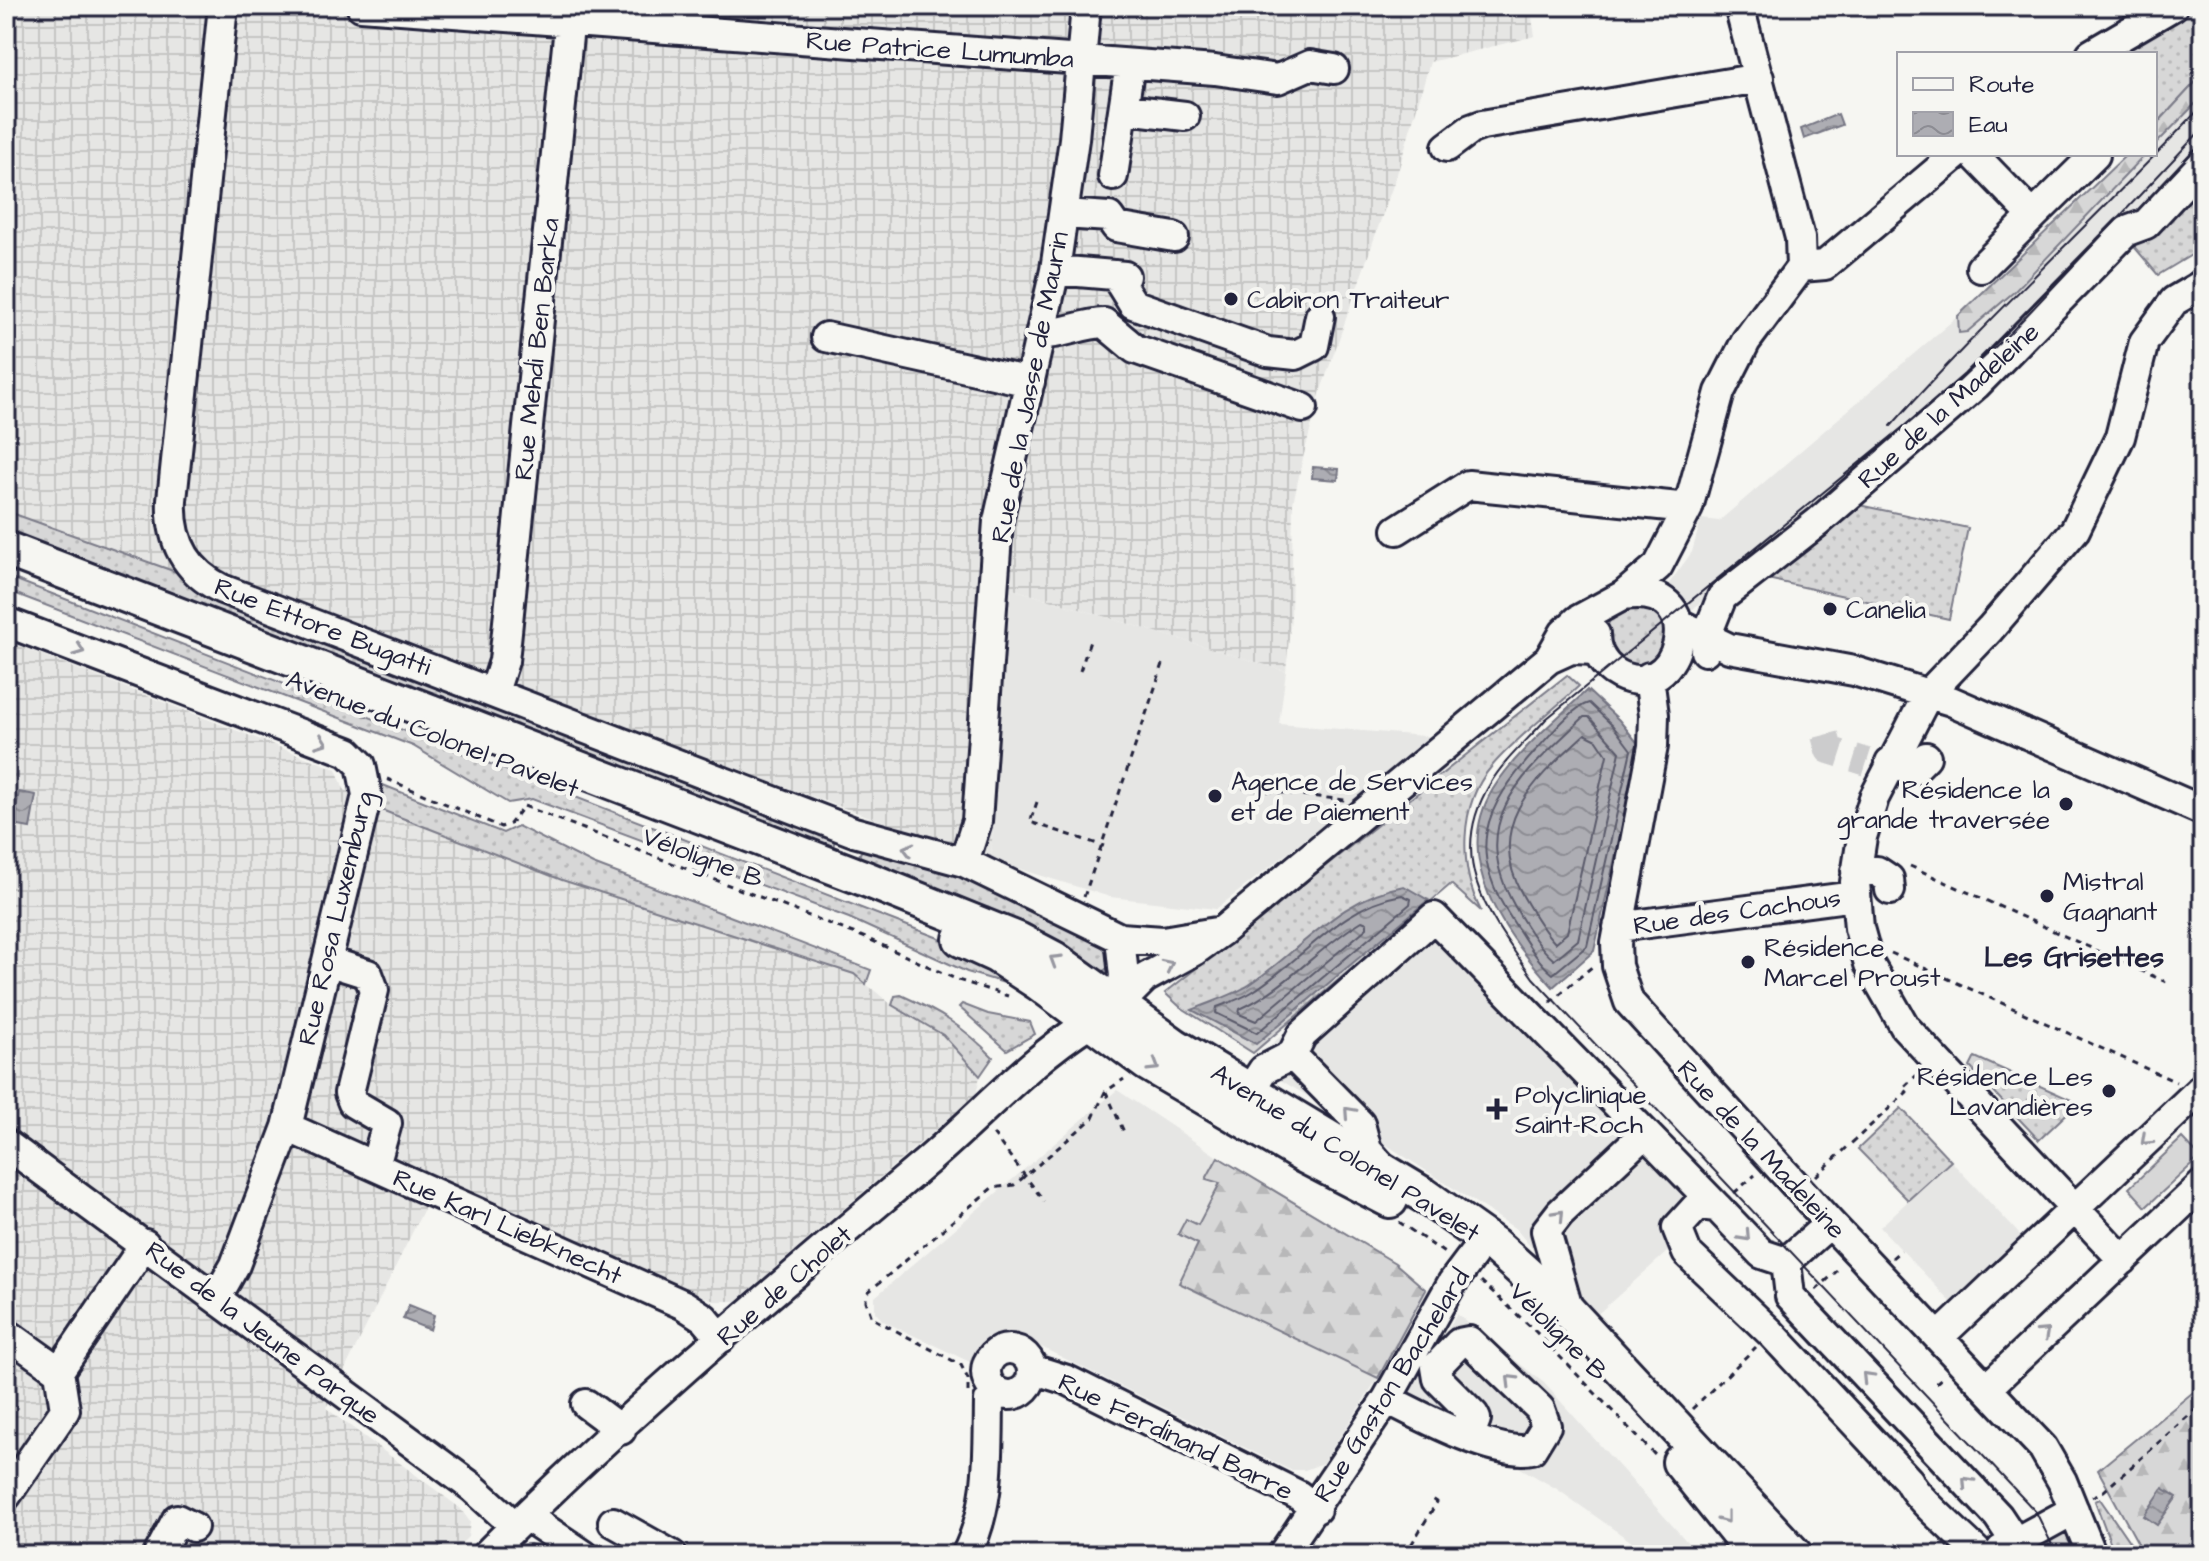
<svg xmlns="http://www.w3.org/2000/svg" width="2209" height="1561" font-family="'Architects Daughter',sans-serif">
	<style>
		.built { fill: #e6e6e4 }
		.industrial { fill: url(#industrial-grid) }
		.grass { fill: url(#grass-dots); stroke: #7c7c89; stroke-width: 2 }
		.forest { fill: url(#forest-firs); stroke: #7c7c89; stroke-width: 2 }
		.park { fill: #d7d7d7; stroke: #7c7c89; stroke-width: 2 }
		.water { fill: url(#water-waves); stroke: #757583; stroke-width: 2 }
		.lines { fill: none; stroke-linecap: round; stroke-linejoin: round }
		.shore { stroke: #5a5a6b; stroke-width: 2 }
		.minor-tunnel { stroke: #cccccd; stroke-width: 28; stroke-dasharray: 28 14; stroke-linecap: butt }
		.minor-casing { stroke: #22223b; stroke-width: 34 }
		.major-casing { stroke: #22223b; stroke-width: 40 }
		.path { stroke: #22223b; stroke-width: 3; stroke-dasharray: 6 6; stroke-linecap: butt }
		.minor { stroke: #f6f6f2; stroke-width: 28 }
		.major { stroke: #f6f6f2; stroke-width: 34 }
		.tram { stroke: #22223b; stroke-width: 2 }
		.oneway { stroke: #9797a0 }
		.poi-dot { fill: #22223b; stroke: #f6f6f2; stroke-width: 3 }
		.labels { text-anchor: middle; stroke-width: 8; stroke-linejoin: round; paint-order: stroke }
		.street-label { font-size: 26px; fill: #22223b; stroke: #f6f6f2 }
		.poi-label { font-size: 26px; fill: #22223b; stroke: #f6f6f2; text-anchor: start }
		.neighbourhood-label { font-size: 28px; font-weight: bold; fill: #22223b; stroke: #f6f6f2 }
	</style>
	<defs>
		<pattern id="industrial-grid" width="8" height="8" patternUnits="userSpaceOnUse" patternTransform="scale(2)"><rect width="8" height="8" fill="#e6e6e4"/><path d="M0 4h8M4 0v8" fill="none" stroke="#c5c5c4"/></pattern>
		<pattern id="grass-dots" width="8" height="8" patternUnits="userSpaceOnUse" patternTransform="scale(2)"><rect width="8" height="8" fill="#d7d7d7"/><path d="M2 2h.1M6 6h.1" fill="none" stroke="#b8b8b9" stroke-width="1.8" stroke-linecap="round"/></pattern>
		<pattern id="forest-firs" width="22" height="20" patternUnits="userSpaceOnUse" patternTransform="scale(2)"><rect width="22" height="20" fill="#d7d7d7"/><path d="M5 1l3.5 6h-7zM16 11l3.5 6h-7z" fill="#b8b8b9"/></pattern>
		<pattern id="water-waves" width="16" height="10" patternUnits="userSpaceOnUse" patternTransform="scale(2)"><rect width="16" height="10" fill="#adadb3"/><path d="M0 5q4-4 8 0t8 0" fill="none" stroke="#8c8c93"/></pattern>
	</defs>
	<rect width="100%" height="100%" fill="#f6f6f2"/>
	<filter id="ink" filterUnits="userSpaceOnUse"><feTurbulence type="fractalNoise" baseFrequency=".0125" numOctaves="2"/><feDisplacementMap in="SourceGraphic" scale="16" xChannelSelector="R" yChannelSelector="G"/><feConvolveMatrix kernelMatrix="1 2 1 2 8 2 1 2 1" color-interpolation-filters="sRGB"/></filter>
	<g filter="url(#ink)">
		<!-- built -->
		<path class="built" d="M2203 74V138L2034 318 1687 614 1668 585 1692 552 1701 519 1719 521 1965 310 2127 154H2155V126Z
			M1006 587 1286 671 1279 724 1436 737 1216 909 1110 897 991 860Z
			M1441 902 1701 1167 1711 1186 1663 1231 1676 1244 1591 1320 1516 1229 1382 1142 1345 1104 1335 1112 1263 1070 1254 1059Z
			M1117 1090 1218 1157 1207 1178 1220 1183 1198 1225 1179 1234 1199 1244 1179 1283 1378 1378 1323 1463 1305 1470H1290L1019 1336 1001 1335 986 1342 978 1349 972 1363 883 1321 875 1312V1297Z
			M1951 1161 2021 1236 1951 1302 1880 1227Z
			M1457 1314 1544 1383 1699 1555H1650L1557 1489 1501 1457 1394 1419Z"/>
		<!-- industrial -->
		<path class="industrial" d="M6 6H1530L1535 36 1430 62 1399 168 1321 390 1303 458 1293 503 1291 616 1286 671 1006 587 991 860 6 511Z
			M6 641 336 769 344 789 379 809 562 880 854 974 892 1005 943 1035 980 1076 976 1095 736 1301H714L439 1178 326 1408 460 1508 470 1522 468 1537 450 1555H6Z"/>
		<!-- grass -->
		<path class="grass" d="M2187 6H2203V74L2155 126V54H2102Z
			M2203 172V248L2158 275 2131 243Z
			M1854 504 1968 528 1949 619 1767 579Z
			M6 511 176 572 197 587 836 836 833 847 827 849 6 537Z
			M6 576 936 937 1006 977 1008 984 967 972 849 918 532 799 508 803 413 746 6 590Z
			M1652 606 1672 632 1652 667 1618 663 1605 632C1612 607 1629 609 1652 606Z
			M1567 675 1579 686C1551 712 1517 737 1492 766 1458 805 1459 868 1481 911L1451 884 1253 1053 1179 1006 1165 993Z
			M383 785 503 833 518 826 593 864 871 970 866 984 854 974 562 880 379 809Z
			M865 843 939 864 1097 940 1110 956 1111 965 1101 973 857 860Z
			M901 995C939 1012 963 1026 993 1057L980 1076 943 1035 892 1005 895 996Z
			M962 1004 988 1014 1030 1022 1035 1034 1007 1050 959 1007Z
			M1975 1057 2078 1103 2039 1140 1970 1067Z
			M1901 1108 1951 1161 1908 1200 1858 1149Z
			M2100 1499 2135 1550 2144 1555H2115L2095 1501Z
			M2068 1527 2083 1555H2053L2046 1537Z
			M530 1544 551 1553 507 1555 515 1547Z"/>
		<!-- forest -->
		<path class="forest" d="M2203 74V96L2155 145V126Z
			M2127 154H2146L2015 291 1967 332 1959 333 1958 316Z
			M1218 1157 1395 1263 1426 1290 1378 1378 1179 1283 1198 1244 1178 1234 1186 1219 1198 1225 1220 1183 1206 1179Z
			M2203 1384V1555H2154L2139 1545 2098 1470Z"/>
		<!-- park -->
		<path class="park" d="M2182 1138 2200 1157 2146 1207 2129 1188Z"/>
		<!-- water -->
		<path class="water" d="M1838 114 1842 125 1804 139 1801 129Z
			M1313 467 1339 469 1338 480 1312 478Z
			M1587 690 1619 720 1640 746 1594 951 1553 987C1505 935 1450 860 1493 789 1517 751 1555 721 1587 690Z
			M19 792 36 795 30 828 13 825Z
			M1404 886 1428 900 1256 1044 1192 1010C1210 1002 1232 996 1249 985 1301 950 1340 897 1404 886Z
			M409 1305 434 1315 430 1330 403 1319Z
			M2163 1488 2177 1497 2157 1525 2144 1516Z"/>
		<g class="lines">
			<!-- shore -->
			<path class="shore" d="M1589 703 1613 726 1631 750 1587 946 1553 974C1537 961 1527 942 1516 926 1465 851 1481 810 1539 747 1551 734 1573 707 1589 703Z
				M1584 717H1589L1620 752 1578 940 1554 960C1538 947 1524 923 1514 905 1466 818 1524 774 1584 717Z
				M1585 734 1597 740 1607 755 1567 933 1555 943C1543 930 1532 912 1523 896 1483 824 1534 781 1585 734Z
				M1402 895 1411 899 1410 904 1257 1033 1216 1013 1217 1007C1228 1003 1241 999 1252 992 1302 961 1340 905 1402 895Z
				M1362 921 1367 923V928L1256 1021 1239 1014 1240 1009C1285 989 1319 947 1362 921Z"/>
			<!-- minor-tunnel -->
			<path class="minor-tunnel" d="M1825 735 1829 750 1867 762"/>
			<!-- minor casing -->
			<g class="minor-casing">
				<path id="minor" d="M223 6 172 500C170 540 185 571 222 589L854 832 964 862 1120 938 1163 941 1222 931
					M361 6 1215 70 1278 79 1310 65 1334 69
					M2091 54 2173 6
					M1126 109 1185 116
					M1447 147 1471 129 1482 125 1759 78
					M1973 154 2033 216 2095 155
					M1113 176 1130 64
					M1064 214 1109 217 1116 227 1174 237
					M1801 267 1825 265 1957 154
					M1981 268 2033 216
					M1055 270 1125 276
					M1115 275 1133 304 1268 352 1296 355 1314 346 1320 316
					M1042 334C1064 334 1081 324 1104 323L1135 349 1303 408
					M826 337 1030 382
					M1397 530 1468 485 1688 508
					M6 622 348 752 361 765 367 795 287 1127 235 1265 217 1297
					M1678 623 1729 648 1854 671 1951 701 2203 811
					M1595 634C1595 649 1601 662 1613 671 1678 715 1716 581 1624 595
					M1705 651 1706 637 1722 597 1818 522 1976 385 2127 231 2146 224 2203 163
					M1549 659 1564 633 1578 620 1624 595 1658 566 1688 508 1720 392 1746 341 1801 267 1800 238 1739 6
					M1649 677 1654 715 1653 746 1616 943 1617 966 1629 1002 1830 1223 2043 1448 2062 1481 2092 1555
					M494 692 504 661 571 7
					M1890 762 1913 770 1926 757
					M964 862 977 821 998 521 1055 270 1074 139 1086 6
					M1856 871H1877L1889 879 1890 890
					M1618 927 1855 896
					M327 961 368 974 374 990 349 1093 353 1103 387 1123 375 1166
					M1118 1005 1145 978 1194 951 1222 931 1549 659 1571 649 1597 650
					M1118 1005 1124 976 1120 938
					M1292 1055 1302 1035 1434 917 1645 1133
					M1250 1090 1263 1070 1292 1055 1360 1124 1367 1150 1384 1169
					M287 1127 684 1305 704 1318 721 1338
					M6 1144 472 1487 515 1526
					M1830 1223 1786 1262 1790 1296 1998 1516 2024 1555
					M2123 1260 1905 1027 1869 964 1859 928 1855 882 1862 837 1874 798 1928 694 1990 629 2075 530 2120 437 2144 342 2174 301 2203 284
					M1786 1262 1762 1254 1717 1207 1698 1205 1677 1228 1687 1253 1771 1333 1909 1481C1914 1497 1965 1539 1980 1555
					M1569 1312 1546 1231 1560 1213 1645 1133 1717 1207
					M6 1333 59 1371 145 1244
					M1940 1336 2203 1087
					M986 1372a23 23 0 1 1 46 0a23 23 0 1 1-46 0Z
					M1032 1369 1067 1380 1298 1495 1316 1509
					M1988 1387 2203 1184
					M1387 1399C1420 1416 1497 1457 1532 1449L1546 1426 1540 1409 1469 1341 1459 1343 1436 1367 1438 1379 1474 1415 1476 1419 1470 1435
					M586 1404 621 1430
					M6 1496 65 1410 59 1371
					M526 1516 584 1555
					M613 1522 672 1555
					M2001 1550 2074 1510
					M158 1555 177 1519 193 1527
					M486 1555C622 1418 772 1293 919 1168 977 1120 1025 1063 1089 1023
					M966 1555C991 1506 988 1455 989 1401L996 1391
					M1282 1555 1387 1399 1452 1283 1473 1255"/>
			</g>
			<!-- major casing -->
			<g class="major-casing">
				<path id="major" d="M6 549 866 879 1018 940 1054 959 1175 1046 1425 1196 1493 1244 1569 1312 1795 1555
					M961 939 996 955 1039 983 1147 1063 1305 1156 1390 1200
					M1680 1462 1755 1555"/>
			</g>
			<!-- path -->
			<path class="path" d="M1080 671 1090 641
				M387 779 501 827 510 824 524 806 866 938 958 980 1008 996
				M1231 787 1345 800
				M1037 802 1030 822 1104 846
				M1910 866 2166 982
				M1084 897 1163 664
				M1891 953 2176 1082
				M1550 1002 1593 966
				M1106 1092 1124 1132
				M993 1134 1044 1201
				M1816 1176 1907 1092 1903 1088 1917 1075
				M1734 1193 1755 1175
				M1399 1222 1446 1254
				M1892 1258 1901 1250
				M1481 1281 1536 1332 1656 1456
				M1816 1290 1837 1271
				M1936 1383 1943 1377
				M968 1392V1379L961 1365 872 1318 866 1301 867 1293 992 1188 1014 1185 1025 1176 1093 1118 1105 1092 1124 1079
				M1692 1409 1756 1347
				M2092 1497 2104 1491 2203 1403
				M1405 1555 1437 1502 1431 1498"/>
			<!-- minor -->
			<use href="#minor" class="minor"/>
			<!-- major -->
			<use href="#major" class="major"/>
			<!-- tram -->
			<path class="tram" d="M1891 426C1990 315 2101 214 2203 105
				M2057 1555 2036 1512 1533 978C1490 917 1444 860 1490 784 1504 760 1528 740 1546 719L1957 383 2010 333 2203 128"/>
		</g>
		<!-- one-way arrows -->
		<defs><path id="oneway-chevron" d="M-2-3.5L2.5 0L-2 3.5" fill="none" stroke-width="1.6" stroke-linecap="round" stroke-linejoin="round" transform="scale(2)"/></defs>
		<g class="oneway">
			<use href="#oneway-chevron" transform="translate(79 650) rotate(21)"/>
			<use href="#oneway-chevron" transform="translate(322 742) rotate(21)"/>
			<use href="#oneway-chevron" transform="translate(908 849) rotate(-165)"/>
			<use href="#oneway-chevron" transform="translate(1055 960) rotate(-148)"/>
			<use href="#oneway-chevron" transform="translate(1168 965) rotate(-26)"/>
			<use href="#oneway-chevron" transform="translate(1154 1066) rotate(31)"/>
			<use href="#oneway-chevron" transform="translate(1349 1112) rotate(-132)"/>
			<use href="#oneway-chevron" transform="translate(2146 1140) rotate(137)"/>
			<use href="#oneway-chevron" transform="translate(1559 1215) rotate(-47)"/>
			<use href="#oneway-chevron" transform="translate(1745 1236) rotate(47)"/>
			<use href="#oneway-chevron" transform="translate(2044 1333) rotate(-43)"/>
			<use href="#oneway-chevron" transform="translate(1867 1377) rotate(-134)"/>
			<use href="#oneway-chevron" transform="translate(1511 1380) rotate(-135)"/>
			<use href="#oneway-chevron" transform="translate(1967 1482) rotate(-133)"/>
			<use href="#oneway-chevron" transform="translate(1725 1518) rotate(52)"/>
		</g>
	</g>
	<!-- markers -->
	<g class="poi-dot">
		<circle cx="1231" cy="299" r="8"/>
		<circle cx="1830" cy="609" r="8"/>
		<circle cx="1215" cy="796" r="8"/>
		<circle cx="2066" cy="804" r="8"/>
		<circle cx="2047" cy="896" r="8"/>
		<circle cx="1748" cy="962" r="8"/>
		<circle cx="2109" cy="1091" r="8"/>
		<path d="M1493 1097h8v8h8v8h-8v8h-8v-8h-8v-8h8z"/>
	</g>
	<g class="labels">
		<!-- street labels -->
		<g class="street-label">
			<text transform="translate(940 49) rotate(4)" y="9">Rue Patrice Lumumba</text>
			<text transform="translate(536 349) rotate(-84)" y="9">Rue Mehdi Ben Barka</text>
			<text transform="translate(1029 387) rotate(-79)" y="9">Rue de la Jasse de Maurin</text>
			<text transform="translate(1948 405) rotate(-42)" y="9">Rue de la Madeleine</text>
			<text transform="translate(323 626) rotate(21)" y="9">Rue Ettore Bugatti</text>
			<text transform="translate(433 733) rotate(21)" y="9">Avenue du Colonel Pavelet</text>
			<text transform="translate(703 857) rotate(21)" y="9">Véloligne B</text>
			<text transform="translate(1737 911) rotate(-8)" y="9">Rue des Cachous</text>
			<text transform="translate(335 918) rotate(-77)" y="9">Rue Rosa Luxemburg</text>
			<text transform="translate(1762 1149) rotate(47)" y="9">Rue de la Madeleine</text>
			<text transform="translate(1346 1152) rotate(32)" y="9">Avenue du Colonel Pavelet</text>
			<text transform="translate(508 1226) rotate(24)" y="9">Rue Karl Liebknecht</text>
			<text transform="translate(784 1285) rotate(-41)" y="9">Rue de Cholet</text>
			<text transform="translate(1559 1331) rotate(45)" y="9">Véloligne B</text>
			<text transform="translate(263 1332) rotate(37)" y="9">Rue de la Jeune Parque</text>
			<text transform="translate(1391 1385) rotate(-58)" y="9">Rue Gaston Bachelard</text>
			<text transform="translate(1176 1436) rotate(26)" y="9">Rue Ferdinand Barre</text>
		</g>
		<!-- poi labels -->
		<g class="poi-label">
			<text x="1247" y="308">Cabiron Traiteur</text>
			<text x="1846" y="618">Canelia</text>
			<text x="1231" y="790">Agence de Services<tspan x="1231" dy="30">et de Paiement</tspan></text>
			<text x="2050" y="798" text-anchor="end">Résidence la<tspan x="2050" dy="30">grande traversée</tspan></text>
			<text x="2063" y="890">Mistral<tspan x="2063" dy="30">Gagnant</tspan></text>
			<text x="1764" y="956">Résidence<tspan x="1764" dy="30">Marcel Proust</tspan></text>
			<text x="2093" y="1085" text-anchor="end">Résidence Les<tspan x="2093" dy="30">Lavandières</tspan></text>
			<text x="1515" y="1103">Polyclinique<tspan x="1515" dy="30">Saint-Roch</tspan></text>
		</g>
		<!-- neighbourhood labels -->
		<g class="neighbourhood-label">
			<text x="2074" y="966">Les Grisettes</text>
		</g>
	</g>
	<!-- margin -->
	<rect width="2209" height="1561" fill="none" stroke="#f6f6f2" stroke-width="32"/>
	<rect x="16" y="16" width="2177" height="1529" fill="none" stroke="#22223b" stroke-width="3" filter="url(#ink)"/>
	<!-- legend -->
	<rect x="1897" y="52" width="260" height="104" fill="#f6f6f2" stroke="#a1a1a9" stroke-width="2"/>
	<rect x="1913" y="78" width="40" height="12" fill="#f6f6f2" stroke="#a1a1a9" stroke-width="2"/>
	<text x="1969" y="92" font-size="24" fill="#22223b">Route</text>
	<rect x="1913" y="112" width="40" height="24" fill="url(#water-waves)" stroke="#a1a1a9" stroke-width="2"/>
	<text x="1969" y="132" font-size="24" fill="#22223b">Eau</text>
</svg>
